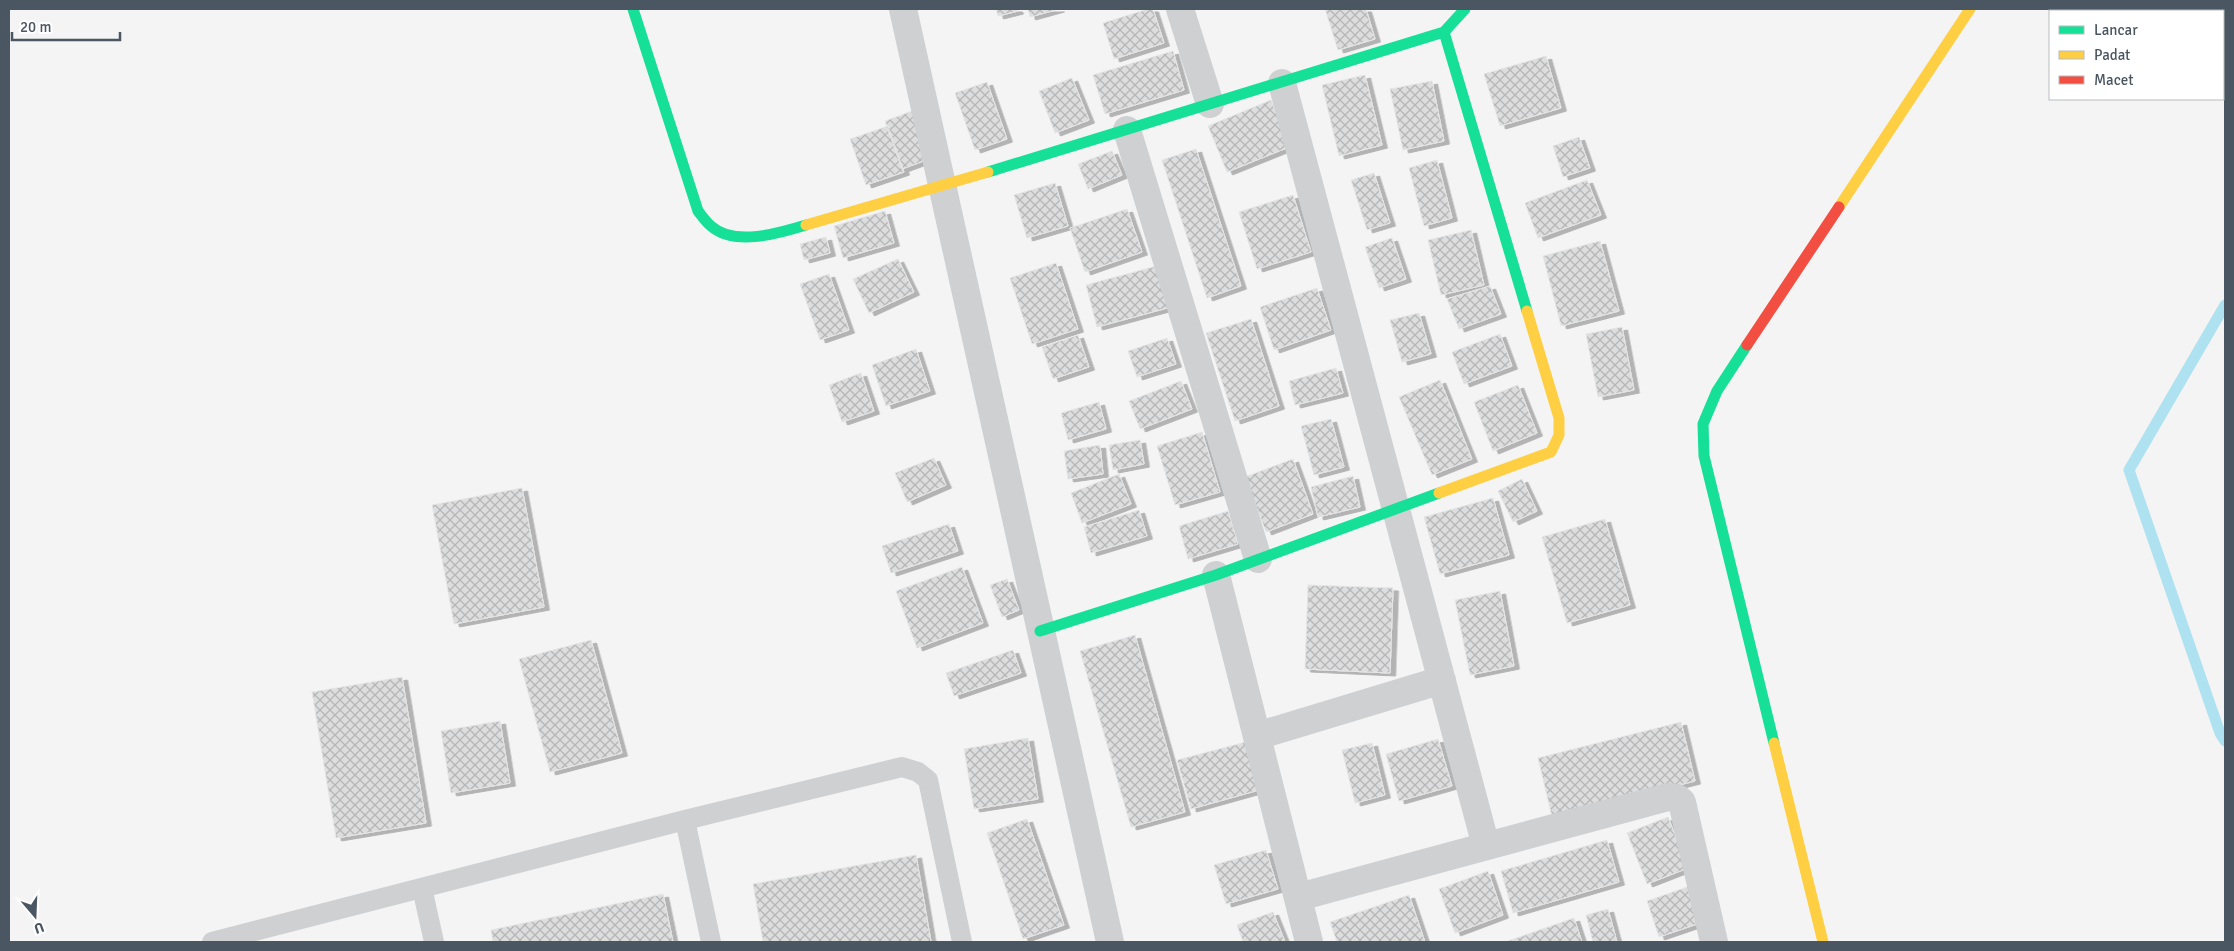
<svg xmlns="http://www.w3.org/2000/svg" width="2234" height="951" font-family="Signika,sans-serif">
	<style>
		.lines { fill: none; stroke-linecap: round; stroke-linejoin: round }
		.stream { stroke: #aee2f0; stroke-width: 11 }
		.building { fill: url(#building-cross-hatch); stroke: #e5e6e7; filter: url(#shadow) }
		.lane { stroke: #ced0d2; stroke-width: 20 }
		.street { stroke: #ced0d2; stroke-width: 28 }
		.fast { stroke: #16e098; stroke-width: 11 }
		.slow { stroke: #ffcf43; stroke-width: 11 }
		.jam { stroke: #f24e42; stroke-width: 11 }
	</style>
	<defs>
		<pattern id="building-cross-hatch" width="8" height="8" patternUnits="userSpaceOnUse" patternTransform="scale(1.25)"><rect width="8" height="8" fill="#ddddde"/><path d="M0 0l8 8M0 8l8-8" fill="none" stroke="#b5b6b7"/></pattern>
		<filter id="shadow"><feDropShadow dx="5.5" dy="3" stdDeviation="0" flood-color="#0004"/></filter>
	</defs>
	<rect width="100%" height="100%" fill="#f4f4f4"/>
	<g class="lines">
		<!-- stream -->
		<path class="stream" d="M2225 305 2129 470 2220 733 2225 741"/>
	</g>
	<!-- building -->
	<path class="building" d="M996 9H1017L1018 11 998 16Z
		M1028 9H1059L1030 17Z
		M1148 9H1153L1164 43 1114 59 1103 23Z
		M1325 9H1366L1375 39 1338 50Z
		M1173 51 1184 90 1105 114 1093 75Z
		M1546 56 1561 108 1500 126 1484 74Z
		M1365 75 1382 145 1339 156 1322 85Z
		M1072 78 1089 120 1055 133 1039 91Z
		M1432 81 1444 141 1403 150 1390 89Z
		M987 82 1007 139 975 150 955 93Z
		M1271 100 1289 147 1227 172 1208 126Z
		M912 111 929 159 902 169 885 121Z
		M888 126 904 172 866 185 850 139Z
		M1579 137 1590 168 1563 177 1553 146Z
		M1196 149 1241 286 1207 298 1162 160Z
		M1112 151 1122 175 1088 189 1078 164Z
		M1437 160 1452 218 1424 226 1409 168Z
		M1374 173 1390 223 1367 230 1351 180Z
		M1587 180 1601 215 1538 238 1525 203Z
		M1055 183 1068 226 1027 238 1014 195Z
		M1293 195 1311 252 1257 269 1239 212Z
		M1127 209 1142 252 1085 272 1070 228Z
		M885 211 894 243 843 258 834 226Z
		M1471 230 1484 285 1441 295 1428 240Z
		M826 237 830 253 804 260 800 244Z
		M1392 238 1406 279 1379 288 1365 247Z
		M1600 241 1619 311 1561 326 1543 256Z
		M898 259 914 292 869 313 853 279Z
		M1056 263 1078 329 1032 344 1010 278Z
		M1160 265 1171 307 1097 327 1086 285Z
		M829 274 849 330 820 340 800 284Z
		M1490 286 1501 314 1459 329 1447 299Z
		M1317 288 1331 330 1274 350 1260 307Z
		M1419 313 1431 354 1402 362 1390 320Z
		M1251 319 1279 406 1235 421 1206 333Z
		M1622 327 1634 390 1598 397 1586 334Z
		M1500 334 1512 366 1464 384 1452 352Z
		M1078 335 1089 367 1053 379 1042 347Z
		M1167 338 1176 364 1137 377 1128 351Z
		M916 349 930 391 886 406 872 365Z
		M1336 368 1343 393 1295 405 1289 381Z
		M861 373 874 411 842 422 829 385Z
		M1440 380 1472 459 1432 475 1399 397Z
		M1181 381 1192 409 1140 429 1129 401Z
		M1518 385 1537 433 1493 451 1474 402Z
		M1099 402 1106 429 1068 440 1061 413Z
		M1331 419 1344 467 1314 475 1301 426Z
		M1202 432 1220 492 1175 505 1157 446Z
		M1140 440 1144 464 1113 470 1109 445Z
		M1100 445 1103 474 1068 479 1064 451Z
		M934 458 946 485 907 502 895 473Z
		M1293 459 1313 514 1266 532 1245 477Z
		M1119 474 1131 504 1082 523 1071 493Z
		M1353 476 1360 507 1318 517 1311 487Z
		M1522 479 1537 511 1513 522 1498 491Z
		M522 488 544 607 454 624 432 505Z
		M1493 498 1509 555 1440 574 1424 517Z
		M1139 510 1147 536 1091 553 1084 527Z
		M1228 511 1238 544 1188 559 1179 526Z
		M1605 519 1630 605 1567 623 1542 537Z
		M949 524 958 551 891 573 882 546Z
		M962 567 983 623 917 648 896 591Z
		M1007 579 1019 610 1002 617 990 585Z
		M1308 585 1393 588 1390 673 1305 669Z
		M1500 591 1514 666 1470 675 1455 600Z
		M1135 635 1185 812 1131 827 1080 651Z
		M591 640 622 753 550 772 519 659Z
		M1013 650 1021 673 954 696 946 673Z
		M402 677 426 823 336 838 312 692Z
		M500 721 510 783 451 793 441 731Z
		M1681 722 1695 781 1552 817 1538 758Z
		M1028 738 1038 799 974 809 964 749Z
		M1438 739 1452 786 1399 801 1386 754Z
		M1246 742 1259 790 1191 809 1177 760Z
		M1372 743 1385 795 1355 803 1342 750Z
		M1668 817 1688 868 1647 884 1627 833Z
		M1027 819 1064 925 1023 939 987 833Z
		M1607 840 1619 882 1513 913 1501 871Z
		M1266 850 1278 889 1226 904 1214 865Z
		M916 855 931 942H763L753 884Z
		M1488 871 1503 915 1455 933 1439 889Z
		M1690 886 1703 922 1659 937 1647 901Z
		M663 894 673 942H493L491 930Z
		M1409 895 1425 942H1337L1330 922Z
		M1608 909 1617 942H1593L1586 915Z
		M1273 912 1285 942H1243L1237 925Z
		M1574 918 1582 942H1505Z"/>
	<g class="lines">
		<!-- lane -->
		<path class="lane" d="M685 820 711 942
			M422 888 434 942
			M212 942 685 820 902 767 918 772 928 780 962 942"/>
		<!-- street -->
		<path class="street" d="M903 9 1110 942
			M1180 9 1210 104
			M1282 83 1486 846
			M1127 130 1258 559
			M1216 575 1309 942
			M1257 736 1442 680
			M1299 897 1668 797 1677 798 1682 802 1714 942"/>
		<!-- fast -->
		<path class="fast" d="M633 9 698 211C702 216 706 222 711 226 734 247 780 233 806 225
			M1444 32 1527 311
			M988 172 1444 32 1465 9
			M1747 345 1717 391 1703 424 1704 456 1774 743
			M1040 631 1216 575 1439 493"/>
		<!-- slow -->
		<path class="slow" d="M1839 207 1970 9
			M806 225 988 172
			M1439 493 1551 452 1559 435V418L1527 311
			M1774 743 1823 942"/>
		<!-- jam -->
		<path class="jam" d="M1747 345 1839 207"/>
	</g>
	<!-- border -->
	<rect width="2234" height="951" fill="none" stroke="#4a5661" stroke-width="20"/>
	<!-- legend -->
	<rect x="2049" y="10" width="175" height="90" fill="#ffffff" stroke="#b7bbc0"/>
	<rect x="2059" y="26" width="25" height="8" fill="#16e098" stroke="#b7bbc0"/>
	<text x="2094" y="35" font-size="15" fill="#4a5661">Lancar</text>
	<rect x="2059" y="51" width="25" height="8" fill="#ffcf43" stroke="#b7bbc0"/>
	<text x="2094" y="60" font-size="15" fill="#4a5661">Padat</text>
	<rect x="2059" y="76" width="25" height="8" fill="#f24e42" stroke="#b7bbc0"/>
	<text x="2094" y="85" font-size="15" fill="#4a5661">Macet</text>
	<!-- north arrow -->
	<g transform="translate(35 916) rotate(161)" stroke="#ffffff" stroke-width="4" paint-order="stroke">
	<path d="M0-4L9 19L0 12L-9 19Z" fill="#4a5661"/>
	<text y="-8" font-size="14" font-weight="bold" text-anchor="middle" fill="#4a5661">U</text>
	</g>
	<!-- scale -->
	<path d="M12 32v8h108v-8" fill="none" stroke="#4a5661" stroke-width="2.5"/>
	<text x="20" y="32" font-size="15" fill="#4a5661" stroke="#ffffff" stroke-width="4" paint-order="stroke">20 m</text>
</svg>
